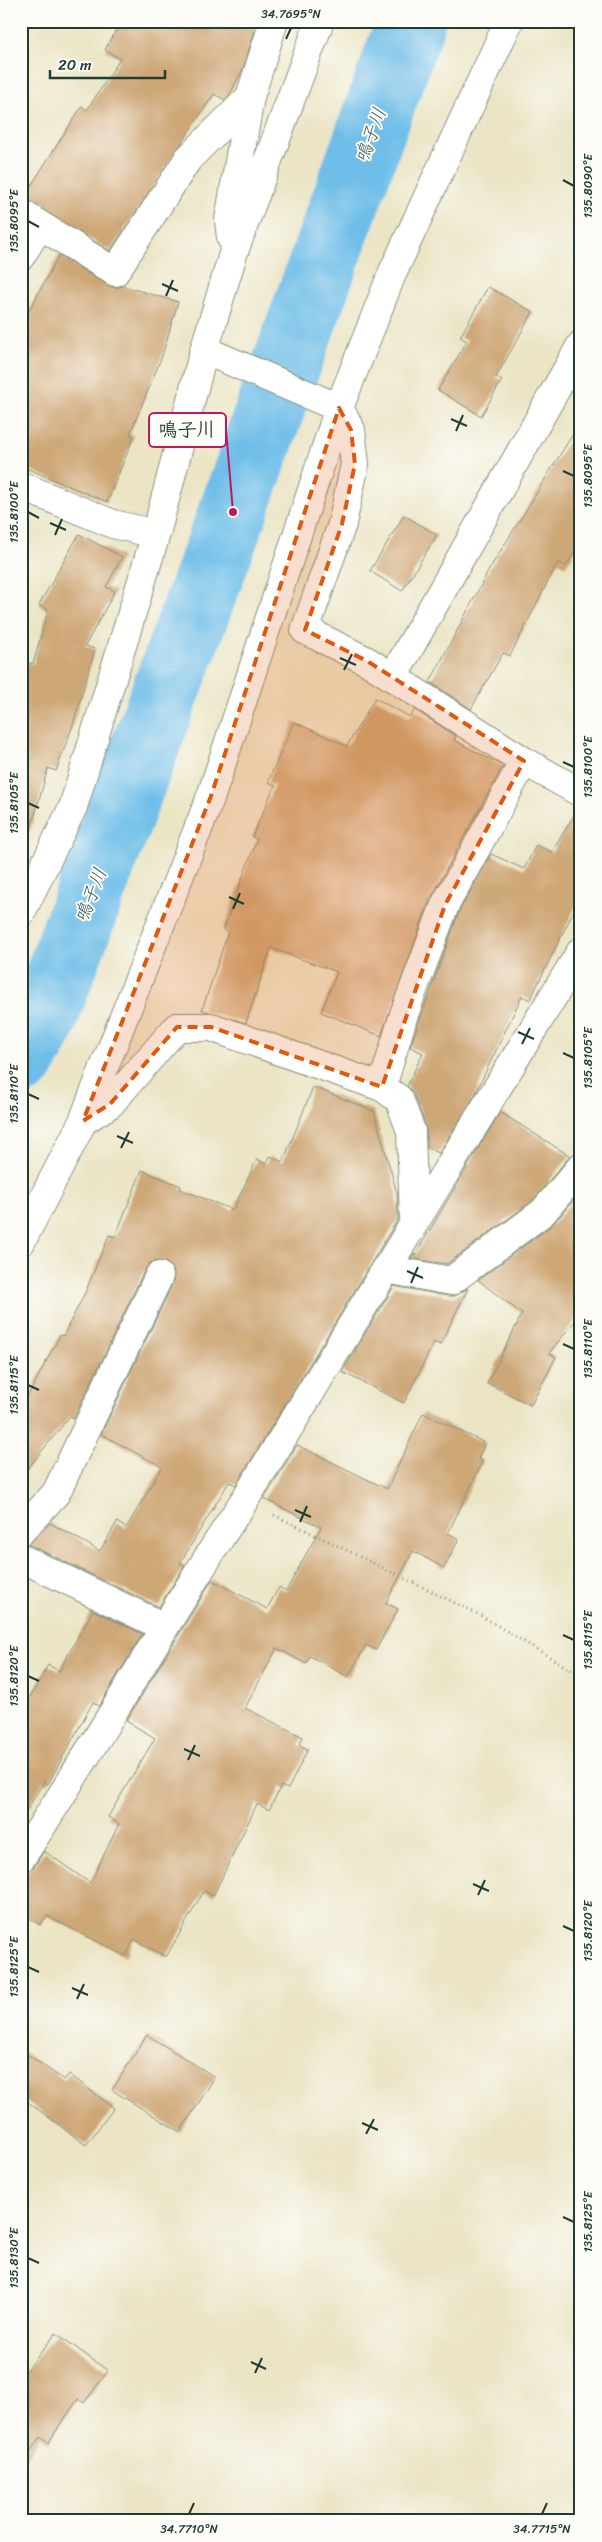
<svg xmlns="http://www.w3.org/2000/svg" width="602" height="2542" font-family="Sriracha,'Klee One',sans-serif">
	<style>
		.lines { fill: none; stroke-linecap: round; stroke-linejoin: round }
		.river { stroke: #6ebee9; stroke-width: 69 }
		.building { fill: #cea777 }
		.minor-casing { stroke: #85917d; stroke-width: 30 }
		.path { stroke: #85917d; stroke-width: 3; stroke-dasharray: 1 4; stroke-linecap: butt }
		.minor { stroke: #fff; stroke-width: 28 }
		.marked { fill: #de580e; fill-opacity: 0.2; stroke: #de580e; stroke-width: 4; stroke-dasharray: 10 6; stroke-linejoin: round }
		.ticks { fill: none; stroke: #1f3d34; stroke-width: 2 }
		.labels { text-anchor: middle; stroke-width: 4; stroke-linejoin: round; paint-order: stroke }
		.water-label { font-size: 19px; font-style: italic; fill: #335d61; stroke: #fdfcf7 }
		.leader { fill: none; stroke: #c2185b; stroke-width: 2 }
		.callout-dot { fill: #c2185b; stroke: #fdfcf7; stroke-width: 2 }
		.callout { fill: #fdfcf7; stroke: #c2185b; stroke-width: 2 }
		.callout-label { font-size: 19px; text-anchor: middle; font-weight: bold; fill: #1f3d34 }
		.neatline { fill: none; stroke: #1f3d34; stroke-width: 2 }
		.ticks-label { font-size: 12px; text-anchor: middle; fill: #1f3d34 }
	</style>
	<rect width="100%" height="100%" fill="#fdfcf7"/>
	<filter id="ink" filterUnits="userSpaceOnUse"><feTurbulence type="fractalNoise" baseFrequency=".02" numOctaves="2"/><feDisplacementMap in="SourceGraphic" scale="10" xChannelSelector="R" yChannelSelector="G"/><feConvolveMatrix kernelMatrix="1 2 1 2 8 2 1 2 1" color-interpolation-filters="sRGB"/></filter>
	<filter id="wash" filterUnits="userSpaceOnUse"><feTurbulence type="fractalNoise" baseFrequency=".0096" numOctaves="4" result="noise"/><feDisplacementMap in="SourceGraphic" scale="20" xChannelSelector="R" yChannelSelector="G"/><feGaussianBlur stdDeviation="1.12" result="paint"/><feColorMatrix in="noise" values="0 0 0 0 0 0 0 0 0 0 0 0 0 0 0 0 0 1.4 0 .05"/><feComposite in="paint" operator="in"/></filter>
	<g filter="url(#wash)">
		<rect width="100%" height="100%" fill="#ebe5c6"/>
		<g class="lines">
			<!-- river -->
			<path class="river" d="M21 1061 40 1027 233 512 411 21"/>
		</g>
		<g id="blocks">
			<!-- building -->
			<path class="building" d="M121 21H258L242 71 230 94 225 100 214 94 110 251 23 198 82 106 87 110 120 59 105 50Z
				M59 255 107 285 115 288 123 286 178 302 162 356 130 434 134 436 107 502 21 466V325Z
				M488 287 533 312 496 377 502 380 481 416 438 390 467 341 460 337Z
				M581 421V542L566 566 558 562 510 656 503 653 471 709 430 682 490 568Z
				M404 515 437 535 402 591 370 571Z
				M79 534 122 557 106 587 115 591 85 646 95 649 73 725 56 771 48 768 30 832 21 831V661L33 664 48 610 39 605Z
				M375 698 410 717 415 710 456 736 454 740 503 766 430 899 381 1036 321 1012 337 972 271 948 246 1023 202 1010 228 932 223 930 257 839 252 837 275 785 268 782 294 722 347 746Z
				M578 808 581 809V896L530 1000 522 996 474 1096 439 1153 427 1148 426 1126 414 1094 407 1086 423 1053 410 1047 459 912 491 854 524 869 536 845 552 852Z
				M313 1087 374 1111 397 1193 398 1219 236 1485 229 1482 180 1563 185 1565 159 1607 28 1544 50 1523 100 1551 117 1522 126 1528 162 1467 101 1434 173 1283 174 1274 172 1267 165 1262 157 1261 150 1263 145 1269 74 1418 70 1416 21 1477V1404L29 1394 60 1335 63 1336 85 1293 109 1235 115 1237 142 1170 181 1186 180 1189 233 1210 257 1159 266 1164 270 1156 283 1162Z
				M500 1112 570 1156 532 1201 447 1264 411 1258 414 1253 415 1255Z
				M581 1192V1314L549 1353 556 1357 531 1405 487 1383 522 1314 478 1280 553 1224Z
				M394 1286 449 1296H455L468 1288 440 1345 434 1342 404 1403 342 1372Z
				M423 1413 485 1443 478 1459 483 1461 448 1533 459 1539 444 1568 413 1551 386 1603 398 1609 376 1650 366 1645 348 1677 310 1656 306 1664 277 1648 245 1708 303 1737 299 1745 308 1749 288 1789 281 1786 269 1810 257 1804 213 1896 204 1891 166 1957 134 1939 126 1956 47 1916 40 1925 21 1912V1873L34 1867 44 1851 90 1883 119 1824 108 1817 155 1738 126 1721 212 1580 267 1609 279 1587 286 1591 321 1527 264 1499 297 1445 387 1489Z
				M93 1610 142 1634 99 1706 93 1702 48 1784 44 1781 21 1820V1713L48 1665 59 1671Z
				M147 2035 215 2077 180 2132 112 2090Z
				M21 2050 64 2080 69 2074 114 2108 86 2145 21 2097Z
				M56 2333 108 2371 84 2403 78 2399 48 2443 40 2437 21 2465V2378Z"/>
		</g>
	</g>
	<g filter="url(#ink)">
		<use href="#blocks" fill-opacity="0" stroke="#85917d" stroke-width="1"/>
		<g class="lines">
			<!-- minor casing -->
			<g class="minor-casing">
				<path id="minor" d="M21 213 40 225 21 256
					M40 225 115 272 188 159 250 97
					M231 238 229 220 250 97 274 21
					M203 354 218 356 339 408 351 430 355 464 342 524 305 630 367 661 524 761 581 793
					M21 486 113 524 156 534
					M393 677 581 345
					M21 913 73 807 156 534 203 354 233 254 320 21
					M382 1087 399 1099 411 1131 414 1221
					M83 1121 110 1104 177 1027H211L382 1087 404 1014 445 905 524 761
					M21 1242 83 1121 211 796 339 408 392 274 509 21
					M385 1269 451 1281 543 1212 581 1167
					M21 1531 56 1493 159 1276
					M21 1558 164 1627
					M21 1858C99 1741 167 1618 244 1501L581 951"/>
			</g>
			<!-- path -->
			<path class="path" d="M274 1515 480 1615 581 1676"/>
			<!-- minor -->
			<use href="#minor" class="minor"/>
		</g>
	</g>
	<!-- marked area -->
	<path class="marked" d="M339 408 351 430 355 464 342 524 305 630 367 661 524 761 445 905 382 1087 211 1027H177L110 1104 83 1121 211 796Z"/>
	<!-- ticks -->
	<path class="ticks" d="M286 39 291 28M563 180 574 186M28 221 39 227M162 284 178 291M166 296 173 280M451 419 467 426M456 431 463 415M563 471 574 476M28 512 39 518M50 523 66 530M55 535 62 519M340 658 356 665M344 670 352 654M563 762 574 767M28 803 39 808M229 897 244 904M233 909 240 893M518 1032 534 1039M522 1044 530 1028M563 1053 574 1058M28 1094 39 1099M117 1136 133 1143M121 1148 129 1132M407 1271 423 1278M411 1283 418 1267M563 1344 574 1349M28 1385 39 1390M295 1510 311 1517M300 1522 307 1506M563 1635 574 1640M28 1676 39 1681M184 1749 200 1756M188 1760 195 1745M473 1884 489 1891M478 1895 485 1880M563 1926 574 1931M28 1967 39 1972M72 1988 88 1995M77 1999 84 1984M362 2123 378 2130M366 2134 374 2119M563 2217 574 2222M28 2258 39 2263M251 2362 266 2369M255 2373 262 2358M189 2514 194 2503M542 2514 547 2503"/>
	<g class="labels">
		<!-- water labels -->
		<g class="water-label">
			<text transform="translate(370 135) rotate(-70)" y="7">鳴子川</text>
			<text transform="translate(90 895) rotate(-69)" y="7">鳴子川</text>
		</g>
	</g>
	<!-- callouts -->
	<path class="leader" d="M233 512L226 430"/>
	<circle class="callout-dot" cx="233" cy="512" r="5"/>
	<rect class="callout" x="149" y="413" width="77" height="34" rx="5"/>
	<g class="callout-label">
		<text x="187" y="436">鳴子川</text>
	</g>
	<!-- margin -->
	<rect width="602" height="2542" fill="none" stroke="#fdfcf7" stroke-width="55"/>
	<!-- scale -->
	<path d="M50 70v8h115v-8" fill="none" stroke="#1f3d34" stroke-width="2.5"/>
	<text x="58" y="70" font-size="15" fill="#1f3d34" stroke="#fdfcf7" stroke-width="4" paint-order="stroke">20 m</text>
	<rect x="28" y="28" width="546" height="2486" class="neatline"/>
	<g class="ticks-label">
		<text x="291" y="18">34.7695°N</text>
		<text transform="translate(588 186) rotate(-90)" y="4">135.8090°E</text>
		<text transform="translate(14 221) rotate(-90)" y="4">135.8095°E</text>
		<text transform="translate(588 476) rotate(-90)" y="4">135.8095°E</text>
		<text transform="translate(14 512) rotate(-90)" y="4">135.8100°E</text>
		<text transform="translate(588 767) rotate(-90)" y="4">135.8100°E</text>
		<text transform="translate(14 803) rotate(-90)" y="4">135.8105°E</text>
		<text transform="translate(588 1058) rotate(-90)" y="4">135.8105°E</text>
		<text transform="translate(14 1094) rotate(-90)" y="4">135.8110°E</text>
		<text transform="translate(588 1349) rotate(-90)" y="4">135.8110°E</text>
		<text transform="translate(14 1385) rotate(-90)" y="4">135.8115°E</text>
		<text transform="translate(588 1640) rotate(-90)" y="4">135.8115°E</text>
		<text transform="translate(14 1676) rotate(-90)" y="4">135.8120°E</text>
		<text transform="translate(588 1931) rotate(-90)" y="4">135.8120°E</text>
		<text transform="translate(14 1967) rotate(-90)" y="4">135.8125°E</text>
		<text transform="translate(588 2222) rotate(-90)" y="4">135.8125°E</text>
		<text transform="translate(14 2258) rotate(-90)" y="4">135.8130°E</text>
		<text x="189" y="2533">34.7710°N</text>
		<text x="542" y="2533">34.7715°N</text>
	</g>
</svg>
